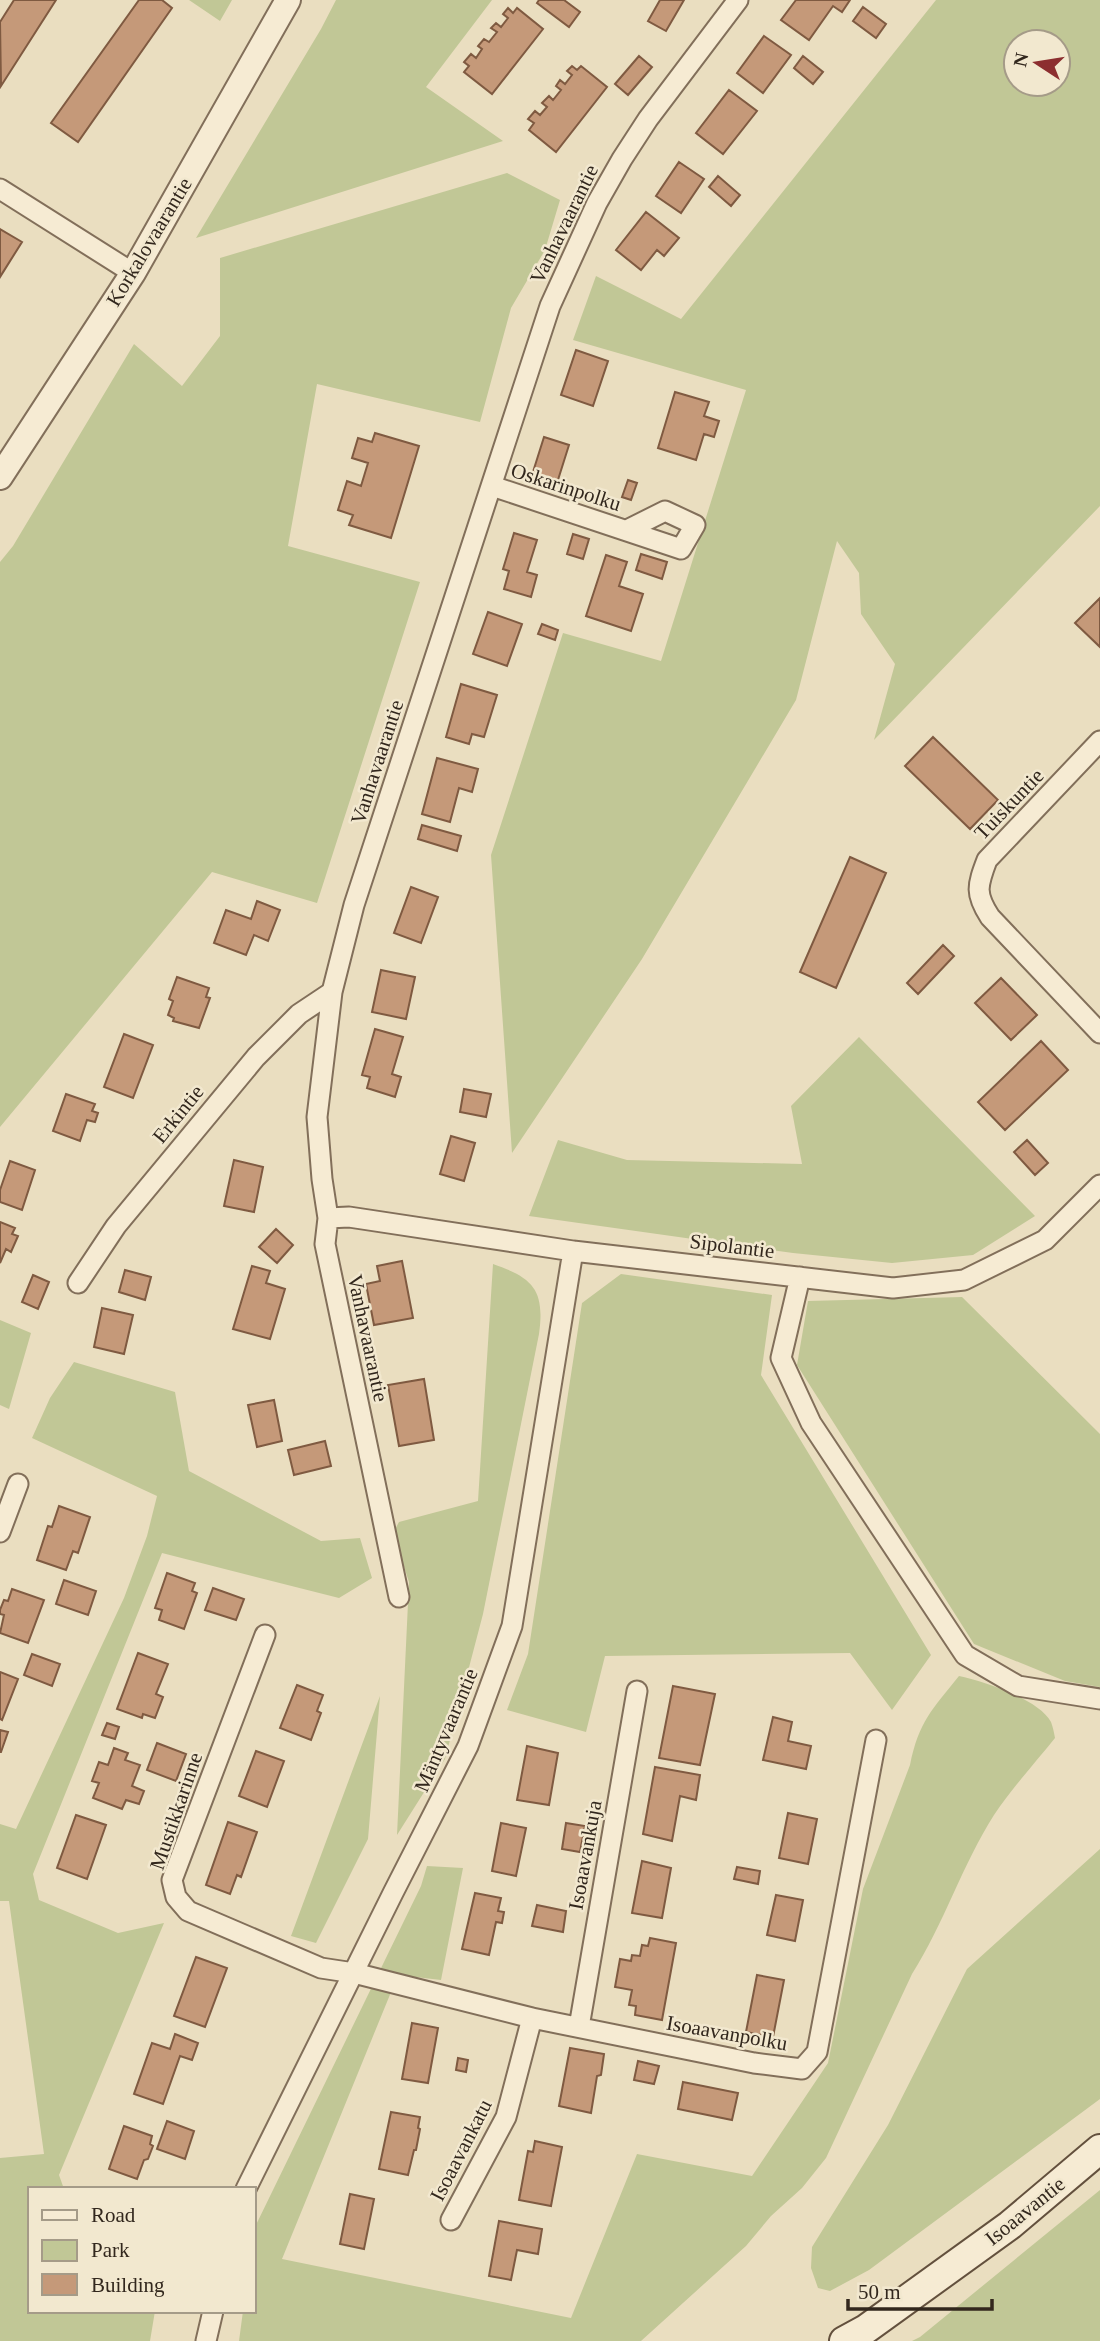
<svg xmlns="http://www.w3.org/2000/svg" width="1100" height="2341" font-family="Georgia,serif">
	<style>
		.green { fill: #c1c796; fill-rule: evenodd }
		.building { fill: #c59979; stroke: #7f5a41; stroke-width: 2 }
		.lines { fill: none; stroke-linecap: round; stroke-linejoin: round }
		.minor-casing { stroke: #826f5a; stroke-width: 23 }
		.tertiary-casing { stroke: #826f5a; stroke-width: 28 }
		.secondary-casing { stroke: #63503d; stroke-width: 32 }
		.minor { stroke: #f6ebd3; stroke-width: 19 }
		.tertiary { stroke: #f6ebd3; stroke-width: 24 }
		.secondary { stroke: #f6ebd3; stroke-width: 28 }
		.labels { text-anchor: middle; stroke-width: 5; stroke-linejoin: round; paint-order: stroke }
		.street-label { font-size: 21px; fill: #32271d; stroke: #f2e8cf }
	</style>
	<rect width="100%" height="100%" fill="#eadec0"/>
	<!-- green -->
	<path class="green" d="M189 0H232L220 21Z
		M336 0H492L426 87 503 141 196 238 321 29Z
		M936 0H1100V506L874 740 895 664 861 614 859 573 837 541 796 700 642 959 512 1153 491 855 563 633 661 661 746 390 573 340 596 276 681 319ZM1016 42H1058V84H1016Z
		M507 173 560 200 545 250 511 308 480 422 317 384 288 546 420 582 317 903 212 872 0 1127V562L13 546 134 344 182 386 220 336V258Z
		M859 1037 1035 1216 973 1255 892 1263 793 1253 529 1216 558 1140 627 1160 802 1164 791 1106Z
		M493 1264C534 1278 545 1291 539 1334L483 1614 445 1759 397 1835 409 1582 393 1533 399 1522 478 1501Z
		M621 1274 772 1295 761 1375 931 1655 892 1710 850 1653 605 1656 586 1732 507 1710 528 1654 582 1303Z
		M962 1297 1100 1434V1687L1065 1681 974 1644 797 1365 808 1301Z
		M0 1320 31 1333 9 1409 0 1405Z
		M74 1362 175 1392 189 1471 321 1541 360 1538 372 1578 339 1598 162 1553 33 1874 39 1900 118 1933 164 1923 59 2175 64 2189H30V2311H155L150 2341H0V2158L44 2154 9 1901H0V1824L16 1829 124 1598 147 1536 157 1496 32 1438 50 1398Z
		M959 1676C983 1681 1039 1699 1051 1722 1053 1727 1054 1733 1055 1738 1035 1763 1012 1788 994 1815 962 1865 944 1924 912 1974L826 2158 802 2188 771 2216 746 2246 641 2341H239L243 2311H254V2229L421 1886 427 1866 463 1868 441 1980 398 1975 282 2259 571 2318 637 2154 752 2176 828 2063 863 1889 910 1765C919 1721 932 1710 959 1676Z
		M380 1696 368 1839 316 1943 291 1936Z
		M1100 1849V2099L869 2270 830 2291 818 2288 811 2268 812 2247 888 2125 967 1969Z
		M1100 2190V2341H912L920 2337Z"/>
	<!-- building -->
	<path class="building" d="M14 0H56L1 86 0 22Z
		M139 0H162L172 8 78 142 51 123Z
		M539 0H564L580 12 569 27 537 3Z
		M660 0H684L666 31 648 21Z
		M796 0H850L842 12 833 6 809 40 781 20Z
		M863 7 886 24 876 38 853 21Z
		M508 8 513 13 517 8 543 29 492 94 464 72 469 66 464 62 471 54 476 58 482 49 478 46 484 39 489 42 497 32 491 28 496 23 501 27 508 18 503 14Z
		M764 36 791 55 763 93 737 73Z
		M639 56 652 67 628 95 615 84Z
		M803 56 823 72 813 84 794 68Z
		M572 66 577 70 581 66 607 87 556 152 529 130 534 123 528 119 535 111 540 115 547 107 542 103 549 96 553 100 561 90 556 86 560 80 565 84 572 75 567 71Z
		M729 90 757 111 723 154 696 133Z
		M679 162 704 179 681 213 656 196Z
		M718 176 740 195 731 206 709 187Z
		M646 212 679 238 664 256 657 250 641 270 616 250Z
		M0 229 22 242 0 277Z
		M576 350 608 361 593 406 561 395Z
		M675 392 709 402 704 416 719 421 714 437 704 434 696 460 658 448Z
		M375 433 419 446 391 538 349 525 353 515 338 510 347 481 361 486 368 463 352 458 358 438 372 442Z
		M544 437 569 445 557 483 532 475Z
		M628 480 637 483 631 500 622 497Z
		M514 533 537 540 527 572 537 575 531 597 504 589 509 571 503 569Z
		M573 534 589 539 583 559 567 554Z
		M641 554 667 562 662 579 636 570Z
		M606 555 627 562 619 586 643 594 631 631 586 616Z
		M1100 598V647L1075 623Z
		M488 612 522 624 507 666 473 654Z
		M542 624 558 630 555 640 538 634Z
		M461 684 497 695 484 737 472 734 469 744 446 737Z
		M933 737 998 800 970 829 905 766Z
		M437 758 478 769 472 792 459 788 450 822 422 814Z
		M422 825 461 836 457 851 418 839Z
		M850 857 886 873 836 988 800 972Z
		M411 887 438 897 421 943 394 933Z
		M257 901 280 910 268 941 254 935 246 955 214 943 226 910 251 919Z
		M943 945 954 956 918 994 907 983Z
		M381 970 415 977 406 1019 372 1012Z
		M177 977 209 988 206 997 210 998 199 1028 173 1021 174 1018 168 1015 173 1001 169 999Z
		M1001 978 1037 1015 1011 1040 975 1003Z
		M375 1029 403 1037 392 1074 401 1077 395 1097 367 1088 370 1077 362 1075Z
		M124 1034 153 1045 133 1098 104 1087Z
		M1041 1041 1068 1070 1005 1130 978 1102Z
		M464 1089 491 1094 486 1117 460 1112Z
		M66 1094 95 1104 92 1111 98 1113 95 1122 87 1120 80 1141 53 1131Z
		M451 1136 475 1143 464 1181 440 1174Z
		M1027 1140 1048 1163 1035 1175 1014 1152Z
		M234 1160 263 1167 254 1212 224 1206Z
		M10 1161 35 1170 22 1210 0 1202V1190Z
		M0 1222 15 1228 12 1234 18 1236 11 1252 6 1249 0 1263Z
		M276 1229 293 1245 277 1263 259 1247Z
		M402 1261 413 1318 374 1325 366 1284 380 1281 377 1266Z
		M252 1266 270 1271 266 1283 285 1289 270 1339 233 1329Z
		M125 1270 151 1277 145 1300 119 1292Z
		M33 1275 49 1282 38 1309 22 1302Z
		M102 1308 133 1315 124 1354 94 1347Z
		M424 1379 434 1440 399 1446 388 1385Z
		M274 1400 282 1441 257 1447 248 1405Z
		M325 1441 331 1466 294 1475 288 1450Z
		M59 1506 90 1517 78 1553 73 1551 66 1570 37 1560 48 1526 52 1527Z
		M167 1573 195 1583 192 1591 197 1593 184 1629 159 1620 162 1610 155 1608Z
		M64 1580 96 1591 88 1615 56 1604Z
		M213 1588 244 1599 236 1620 205 1610Z
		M12 1589 44 1600 28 1643 0 1633 4 1615 0 1614V1610L4 1600 8 1601Z
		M138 1653 168 1664 156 1694 163 1697 155 1718 143 1714 142 1718 117 1709Z
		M32 1654 60 1664 52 1686 24 1675Z
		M0 1672 18 1679 2 1720 0 1719Z
		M297 1685 323 1695 317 1711 321 1713 311 1740 280 1728Z
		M673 1686 715 1694 700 1765 659 1758Z
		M773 1717 792 1722 788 1741 811 1746 806 1769 763 1760Z
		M107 1723 119 1727 115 1739 102 1735Z
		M0 1730 8 1732 1 1752H0Z
		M157 1743 186 1754 176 1781 147 1770Z
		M527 1746 558 1753 549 1805 517 1800Z
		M114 1748 128 1753 125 1760 140 1765 132 1786 144 1791 139 1804 126 1800 122 1809 93 1798 99 1783 92 1781 99 1762 108 1765Z
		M256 1751 284 1761 267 1807 239 1796Z
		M655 1767 700 1775 696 1800 680 1796 672 1841 643 1834Z
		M788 1813 817 1819 808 1864 779 1858Z
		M76 1815 106 1825 87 1879 57 1868Z
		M228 1822 257 1832 241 1877 237 1875 230 1894 206 1885Z
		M501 1823 526 1828 516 1876 492 1871Z
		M566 1823 585 1826 580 1852 562 1849Z
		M642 1861 671 1868 662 1918 632 1913Z
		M737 1867 760 1871 758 1884 734 1879Z
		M475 1893 501 1898 498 1911 504 1912 502 1923 496 1922 489 1955 462 1949Z
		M776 1895 803 1900 795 1941 767 1935Z
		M537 1905 566 1911 563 1932 532 1926Z
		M650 1938 676 1943 662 2020 635 2015 636 2006 629 2005 632 1990 615 1987 620 1959 631 1961 632 1955 640 1956 642 1945 648 1946Z
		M196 1957 227 1968 205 2027 174 2016Z
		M757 1975 784 1980 773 2037 746 2032Z
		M412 2023 438 2028 428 2083 402 2079Z
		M175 2034 198 2043 192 2060 180 2056 163 2104 134 2094 152 2043 170 2049Z
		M570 2048 604 2054 601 2075 597 2076 591 2113 559 2106Z
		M458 2058 468 2060 466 2072 456 2070Z
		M638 2061 659 2066 654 2084 634 2080Z
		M683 2082 738 2093 732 2120 678 2109Z
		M391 2112 420 2117 418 2128 420 2129 416 2150H414L408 2175 379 2169Z
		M167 2121 194 2131 185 2159 157 2149Z
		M124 2126 152 2136 150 2144 153 2146 148 2159 144 2160 137 2179 109 2169Z
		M535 2141 562 2147 551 2206 519 2200 528 2151 533 2152Z
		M350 2194 374 2199 364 2249 340 2244Z
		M499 2221 542 2229 538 2254 517 2250 511 2280 489 2276Z"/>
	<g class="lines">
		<!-- minor casing -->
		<g class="minor-casing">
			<path id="minor" d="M0 189 133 273
				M492 486 681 549 695 525 665 511 627 530
				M1100 741 987 860C977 886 975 894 990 917L1100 1033
				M328 1218 349 1217 573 1251 893 1288 964 1280 1045 1240 1100 1185
				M800 1277 781 1358 811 1423 965 1655 1018 1686 1100 1699
				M78 1283 116 1226 256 1057 299 1014 332 992
				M0 1532 18 1484
				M399 1597 325 1244 328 1218 322 1179 317 1117 332 992 354 905 550 306 597 203 622 159 648 119 738 0
				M265 1635 172 1880 176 1897 188 1911 321 1968 354 1973 532 2018 754 2063 802 2069 817 2052 876 1740
				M579 2027 637 1691
				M246 2189 393 1893 468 1746 512 1626 573 1251
				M451 2220 506 2117 532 2018
				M206 2341 213 2311"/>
		</g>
		<!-- tertiary casing -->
		<g class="tertiary-casing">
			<path id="tertiary" d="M0 477 133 273 288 0"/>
		</g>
		<!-- secondary casing -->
		<g class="secondary-casing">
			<path id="secondary" d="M844 2341 866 2329 1010 2225 1100 2149"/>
		</g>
		<!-- minor -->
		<use href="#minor" class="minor"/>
		<!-- tertiary -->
		<use href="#tertiary" class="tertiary"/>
		<!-- secondary -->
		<use href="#secondary" class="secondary"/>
	</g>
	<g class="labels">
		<!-- street labels -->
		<g class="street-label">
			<text transform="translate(564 224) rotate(-64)" y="7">Vanhavaarantie</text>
			<text transform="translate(149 242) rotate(-59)" y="7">Korkalovaarantie</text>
			<text transform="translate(566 487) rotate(18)" y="7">Oskarinpolku</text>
			<text transform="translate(377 762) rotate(-72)" y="7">Vanhavaarantie</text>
			<text transform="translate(1009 804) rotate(-46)" y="7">Tuiskuntie</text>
			<text transform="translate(178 1114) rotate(-51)" y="7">Erkintie</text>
			<text transform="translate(732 1246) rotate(7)" y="7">Sipolantie</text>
			<text transform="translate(368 1338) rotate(78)" y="7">Vanhavaarantie</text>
			<text transform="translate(446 1730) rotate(-67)" y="7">Mäntyvaarantie</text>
			<text transform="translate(176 1811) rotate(-71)" y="7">Mustikkarinne</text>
			<text transform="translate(585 1855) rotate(-80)" y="7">Isoaavankuja</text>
			<text transform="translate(727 2033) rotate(10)" y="7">Isoaavanpolku</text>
			<text transform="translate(461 2150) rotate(-63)" y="7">Isoaavankatu</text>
			<text transform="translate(1025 2211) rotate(-39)" y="7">Isoaavantie</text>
		</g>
	</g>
	<!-- legend -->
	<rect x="28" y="2187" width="228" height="126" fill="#f2e8cf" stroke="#a59b88" stroke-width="2"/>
	<rect x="42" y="2210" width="35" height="10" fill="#f6ebd3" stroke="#a59b88" stroke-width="2"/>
	<text x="91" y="2222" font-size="21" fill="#32271d">Road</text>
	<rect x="42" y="2240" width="35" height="21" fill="#c1c796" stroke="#a59b88" stroke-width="2"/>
	<text x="91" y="2257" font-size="21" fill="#32271d">Park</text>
	<rect x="42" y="2274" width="35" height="21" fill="#c59979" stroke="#a59b88" stroke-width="2"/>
	<text x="91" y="2292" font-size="21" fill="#32271d">Building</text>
	<!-- north arrow -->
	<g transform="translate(1037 63) rotate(282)"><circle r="33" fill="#f2e8cf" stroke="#a59b88" stroke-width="2"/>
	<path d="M0-5L12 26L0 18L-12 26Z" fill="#8c2e2f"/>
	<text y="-10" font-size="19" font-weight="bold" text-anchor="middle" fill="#32271d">N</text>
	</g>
	<!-- scale -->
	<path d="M848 2299v10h144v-10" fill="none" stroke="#32271d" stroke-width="3.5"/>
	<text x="858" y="2299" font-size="21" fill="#32271d" stroke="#f2e8cf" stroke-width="5" paint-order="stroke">50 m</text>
</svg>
